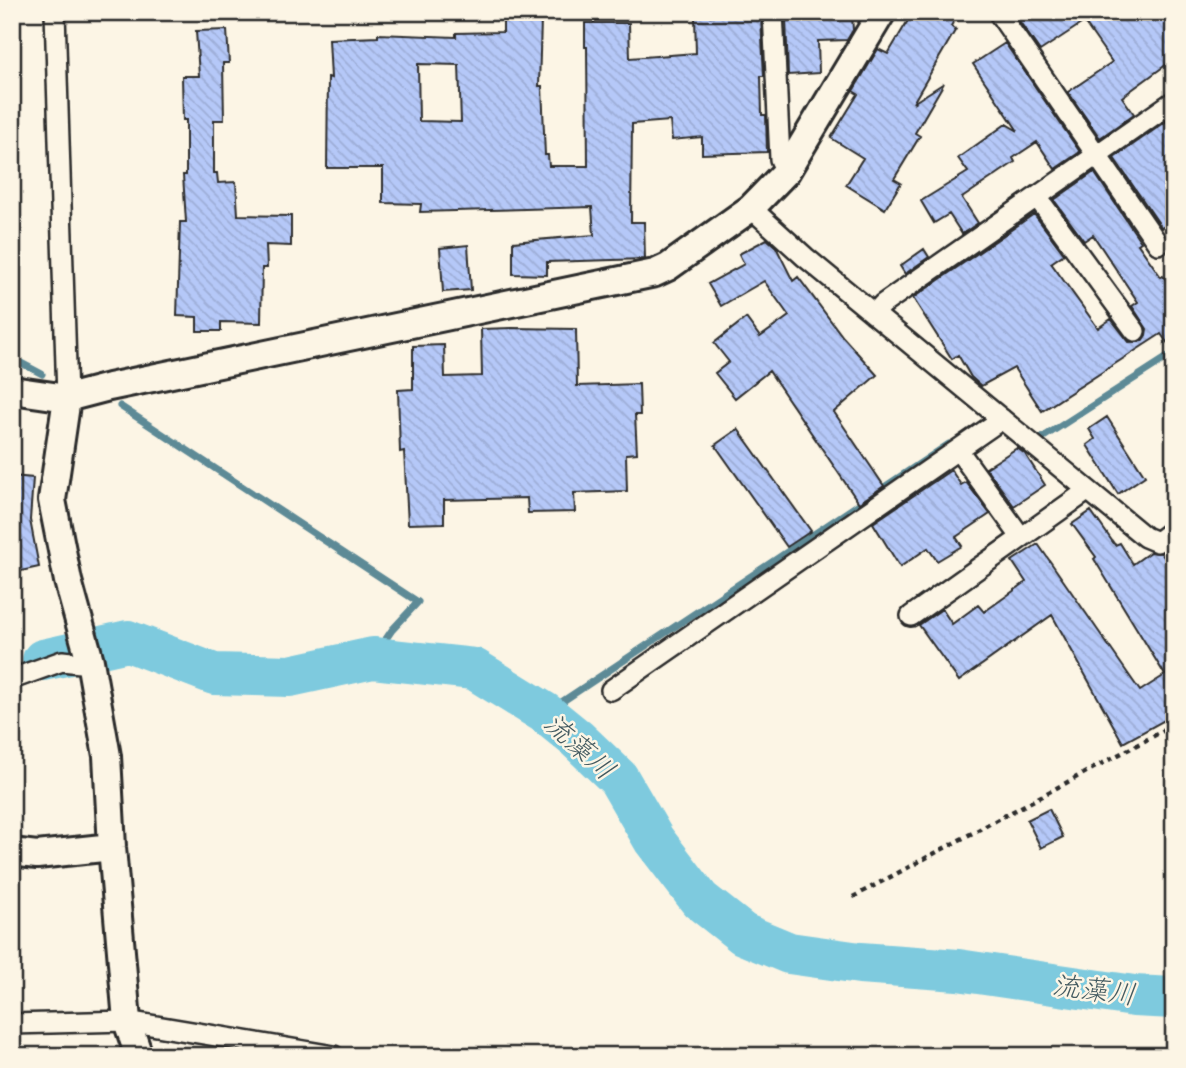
<svg xmlns="http://www.w3.org/2000/svg" width="1186" height="1068" font-family="Sriracha,'Klee One',sans-serif">
	<style>
		.lines { fill: none; stroke-linecap: round; stroke-linejoin: round }
		.stream { stroke: #5d8a96; stroke-width: 7 }
		.river { stroke: #7ecade; stroke-width: 42 }
		.building { fill: url(#building-back-hatch); stroke: #2b2b2b; stroke-width: 2; fill-rule: evenodd }
		.street-casing { stroke: #2b2b2b; stroke-width: 24 }
		.secondary-casing { stroke: #2b2b2b; stroke-width: 32 }
		.path { stroke: #2b2b2b; stroke-width: 4.5; stroke-dasharray: 5 5; stroke-linecap: butt }
		.street { stroke: #fcf5e5; stroke-width: 19 }
		.secondary { stroke: #fcf5e5; stroke-width: 26 }
		.labels { text-anchor: middle; stroke-width: 5; stroke-linejoin: round; paint-order: stroke }
		.water-label { font-size: 28px; font-style: italic; fill: #445b61; stroke: #fcf5e5 }
	</style>
	<defs>
		<pattern id="building-back-hatch" width="6" height="6" patternUnits="userSpaceOnUse" patternTransform="scale(1.75)"><rect width="6" height="6" fill="#b5c8f8"/><path d="M-1 5l2 2M0 0l6 6M5-1l2 2" fill="none" stroke="#9cacd5"/></pattern>
	</defs>
	<rect width="100%" height="100%" fill="#fcf5e5"/>
	<filter id="ink" filterUnits="userSpaceOnUse"><feTurbulence type="fractalNoise" baseFrequency=".0143" numOctaves="2"/><feDisplacementMap in="SourceGraphic" scale="14" xChannelSelector="R" yChannelSelector="G"/><feConvolveMatrix kernelMatrix="1 2 1 2 8 2 1 2 1" color-interpolation-filters="sRGB"/></filter>
	<g filter="url(#ink)">
		<g class="lines">
			<!-- stream -->
			<path class="stream" d="M12 358 42 374
				M120 406 418 602 392 630 373 658
				M1042 438 1174 353
				M545 713 949 444"/>
			<!-- river -->
			<path class="river" d="M43 660 128 641 214 674 290 676 373 658 474 669 545 713 577 739 618 778 654 840 700 900 743 934 789 953 860 963 958 970 1134 996 1174 998"/>
		</g>
		<!-- building -->
		<path class="building" d="M913 12H959L951 26 956 29 913 103 944 83 915 133 920 136 894 179 901 183 885 209 846 185 863 158 831 138 858 94 853 91 878 49 888 54Z
			M1013 12H1174V59L1122 97 1134 114 1100 138 1068 92 1112 62 1084 22 1040 51Z
			M750 15V18H761L764 76H761L762 115H766L767 152 702 154V137L672 140 670 121 632 124 631 222H644L645 259 547 262V275L513 274V242L594 235 592 207 420 212 421 204 383 203V168H327L328 77 331 78 329 39 378 37V34L456 37V33L503 32V19L541 20 539 86H542L545 155H548L549 166H588L587 47H585V23H629L630 58 696 53 695 16ZM418 64 459 65 461 122 419 121Z
			M852 15 853 30 847 40 818 41 819 73 788 75 786 17Z
			M227 30 229 63H223L224 120H214V173H217L218 183 236 182 238 215 291 216V246L266 245 267 268H262L261 323 221 322V331H197V317L177 316 180 222H186L183 175H186V120H183L182 76H199L196 31Z
			M1005 43 1080 152 1055 169 1037 142 1013 158 1015 162 962 198 978 223 962 234 949 214 934 223 921 201 968 172 958 158 1006 124 1018 131 973 64Z
			M1174 116V219L1162 228 1114 158Z
			M1094 172 1141 242 1138 244 1161 277 1163 276 1174 291V352L1161 334 1042 411 1014 368 981 386 971 377 958 355 952 359 913 298 1034 214 1064 254 1051 263 1098 328 1111 319 1129 342 1142 341 1146 335 1147 329 1132 306 1138 302 1093 235 1084 241 1054 200Z
			M767 239 776 247 793 281 798 277 843 337 877 375 834 412 884 486 859 503 769 371 735 398 715 373 729 362 714 343 746 318 760 337 789 316 764 281 721 306 708 284 744 264 739 254Z
			M468 245 471 290 443 292 440 248Z
			M924 249 929 257 905 274 900 266Z
			M512 328 576 329 577 386 639 384 640 415H635L637 453 626 454 627 491 574 493 575 512 528 513 527 498 444 500V523L408 524 404 451 400 452 398 390 413 389V346L444 345 445 377 482 376 481 329Z
			M1107 417 1145 476 1118 494 1087 445 1095 439 1089 429Z
			M738 429 811 531 787 547 715 445Z
			M1017 448 1025 454 1045 485 1014 506 986 468Z
			M951 470 961 485 966 482 990 514 956 537 962 546 937 561 928 548 900 567 873 523Z
			M12 476 33 478 30 520 39 567 12 573Z
			M1091 511 1115 545 1120 543 1133 564 1150 552 1161 553 1174 571V715L1123 743 1052 615 959 681 919 625 942 609 952 624 978 605 984 612 1026 582 1012 561 1038 544 1140 691 1165 675 1094 559 1096 557 1072 524Z
			M1049 809 1063 837 1041 848 1027 820Z"/>
		<g class="lines">
			<!-- street casing -->
			<g class="street-casing">
				<path id="street" d="M55 12 67 398
					M773 12 780 159 786 172
					M998 12 1158 244
					M1037 197 1135 331
					M751 208 805 257 1145 537 1157 542 1174 529
					M874 314 883 304 1174 101
					M958 450 1021 537
					M911 616 1087 491
					M12 679 62 661 90 664
					M611 690 1002 419
					M12 1024 127 1021 334 1056"/>
			</g>
			<!-- secondary casing -->
			<g class="secondary-casing">
				<path id="secondary" d="M12 390 67 398 109 387 655 273 668 267 751 208 786 172 882 12
					M67 398 52 500 68 581 90 661 107 756 112 847 127 1021 139 1056
					M12 852 37 855 112 847"/>
			</g>
			<!-- path -->
			<path class="path" d="M853 897 1174 725"/>
			<!-- street -->
			<use href="#street" class="street"/>
			<!-- secondary -->
			<use href="#secondary" class="secondary"/>
		</g>
	</g>
	<g class="labels">
		<!-- water labels -->
		<g class="water-label">
			<text transform="translate(580 746) rotate(42)" y="10">流藻川</text>
			<text transform="translate(1094 989) rotate(7)" y="10">流藻川</text>
		</g>
	</g>
	<!-- margin -->
	<rect width="1186" height="1068" fill="none" stroke="#fcf5e5" stroke-width="42"/>
	<rect x="21" y="21" width="1144" height="1026" fill="none" stroke="#2b2b2b" stroke-width="2.5" filter="url(#ink)"/>
</svg>
